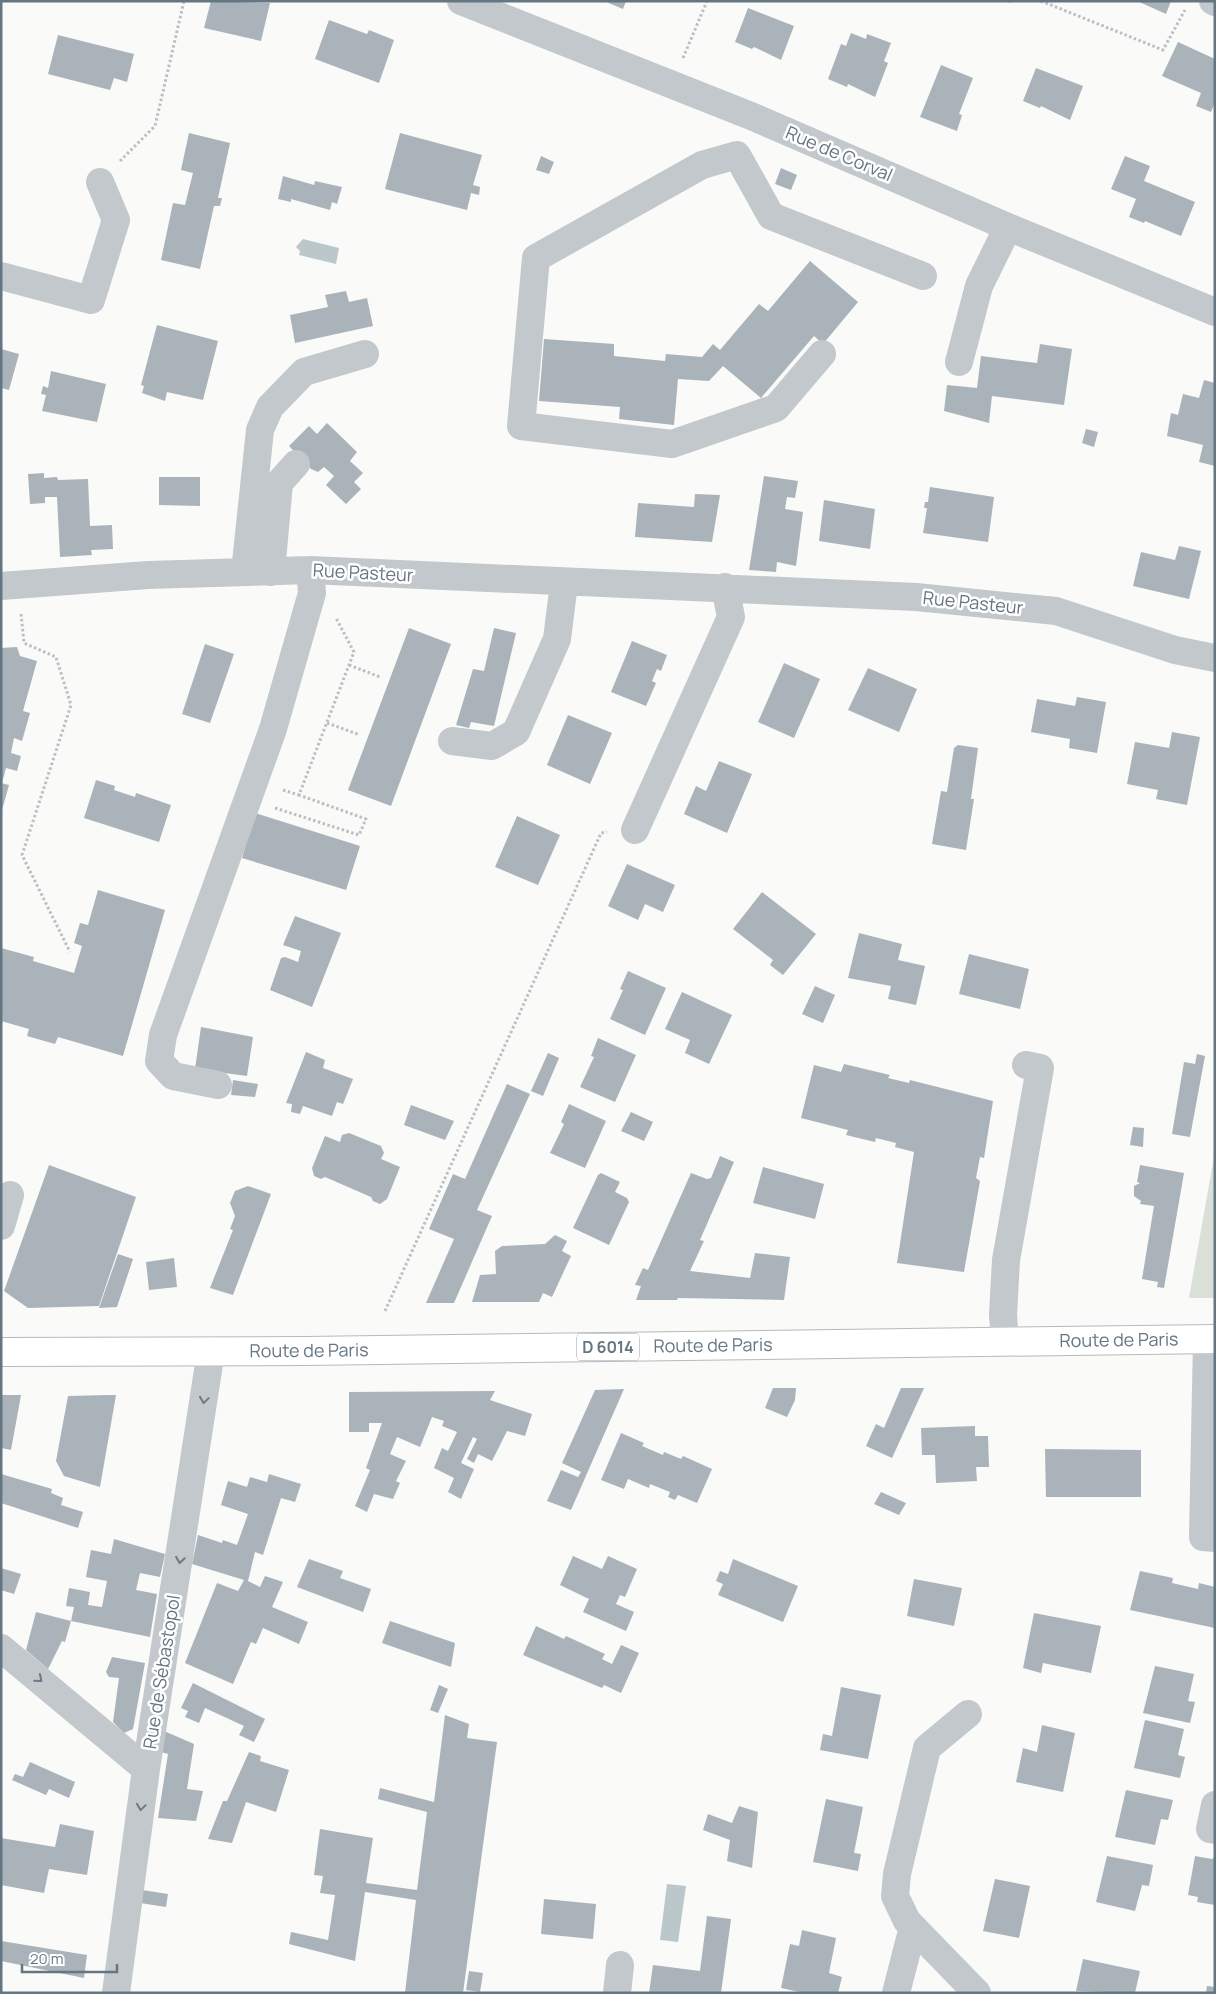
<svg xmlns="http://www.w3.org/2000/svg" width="1216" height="1994" font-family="Manrope,sans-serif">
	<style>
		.green { fill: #dadfd7 }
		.water { fill: #bbc7cb }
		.building { fill: #aab3b9 }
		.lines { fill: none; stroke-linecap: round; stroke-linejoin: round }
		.major-casing { stroke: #b5babe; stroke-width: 30 }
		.path { stroke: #bbbfc2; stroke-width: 3; stroke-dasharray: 2.5 2.5; stroke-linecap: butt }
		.minor { stroke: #c3c8cc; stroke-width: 28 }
		.major { stroke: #fff; stroke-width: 28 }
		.oneway { stroke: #6a7a87 }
		.labels { text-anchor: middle; stroke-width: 5; stroke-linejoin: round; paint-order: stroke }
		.shield { fill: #fff; stroke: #939fa8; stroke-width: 1 }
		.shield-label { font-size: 16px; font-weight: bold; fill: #657683 }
		.street-label { font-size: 18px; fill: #657683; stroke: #fff }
	</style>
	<rect width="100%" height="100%" fill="#fafaf8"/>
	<!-- green -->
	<path class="green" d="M1215 1151V1298H1189Z"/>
	<!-- water -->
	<path class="water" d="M303 239 339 248 336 264 299 255 300 251 296 247Z
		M667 1884 686 1886 678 1942 660 1940Z"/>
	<!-- building -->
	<path class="building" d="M211 1 270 3 261 41 204 28Z
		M604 1H626L623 9Z
		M1137 1H1171L1166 14Z
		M748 8 794 26 781 60 754 47 752 49 735 42Z
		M329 20 367 34 369 30 394 40 379 83 315 59Z
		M851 33 866 39 867 34 891 43 884 61 888 63 875 97 848 84 847 87 828 79 841 44 846 46Z
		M58 35 134 54 127 82 114 78 110 90 48 74Z
		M1178 42 1215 59V102L1211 112 1196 106 1201 93 1162 76Z
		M941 65 973 78 959 114 962 115 957 131 920 117Z
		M1036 68 1083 86 1070 120 1041 106 1040 108 1023 101Z
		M189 133 230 143 218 198H222L220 206H214L200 269 161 260 173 203 185 205 193 173 181 170Z
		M400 133 482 155 473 185 480 187 479 195 471 193 467 210 385 189Z
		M541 156 554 162 549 174 536 170Z
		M1125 156 1150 166 1144 181 1195 202 1181 236 1145 221 1144 223 1129 217 1136 199 1111 189Z
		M781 168 797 175 791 190 775 184Z
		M283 176 314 185 315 181 342 187 337 204 332 202 330 210 291 199V202L278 199Z
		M810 261 858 302 823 344 814 336 761 398 723 366 709 381 678 379 674 425 619 419 620 407 539 401 544 339 614 344V356L665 361 666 354 702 357 713 344 720 350 759 304 768 311Z
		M346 291 349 302 367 298 373 326 295 343 290 315 328 307 325 295Z
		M157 325 218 341 203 400 167 392 165 401 142 393 144 386 141 385Z
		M1040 344 1072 349 1064 405 992 396 989 423 944 411 947 385 977 388 981 356 1037 363Z
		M1 349 19 354 9 390 1 388Z
		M51 371 106 384 97 422 42 411 46 395 41 394 43 386 48 388Z
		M1204 380 1215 383V466L1199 462 1203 445 1167 436 1171 413 1178 415 1183 394 1199 398Z
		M327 423 357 452 350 461 363 473 354 482 361 489 346 504 326 485 334 476 324 467 318 472 311 469 289 446 309 426 317 434Z
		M1086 429 1098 432 1094 447 1082 443Z
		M44 473V478L57 477 58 480 88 479 90 526 112 525 113 549 91 550 92 555 60 557 57 497H45V503L30 504 28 474Z
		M764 476 798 481 795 498 787 497 785 509 803 512 796 566 777 562 776 572 749 570Z
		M159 477H200V506L159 505Z
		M930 487 994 497 988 542 923 533 927 508H924L925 502H928Z
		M695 494 720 495 712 542 635 537 638 503 694 507Z
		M824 500 875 509 870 549 819 541Z
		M1179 546 1201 551 1189 599 1133 586 1141 552 1175 560Z
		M409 628 451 644 391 806 348 790Z
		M494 628 516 633 494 726 471 722 469 728 456 725 473 669 484 671Z
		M632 641 667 655 661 671 657 669 652 681 656 683 646 706 611 692Z
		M205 644 234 654 210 723 182 714Z
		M17 647 20 656 37 661 23 711 30 713 22 741 14 738 11 753 21 756 17 771 6 768 2 783 1 648Z
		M784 663 820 679 794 738 758 722Z
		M868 668 917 689 899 732 848 710Z
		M1077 697 1106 702 1097 753 1069 748 1070 739 1031 732 1037 699 1075 706Z
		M568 715 612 733 590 784 547 765Z
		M1172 732 1200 737 1187 805 1156 799 1158 790 1127 784 1135 742 1169 748Z
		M958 745 978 748 971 799H974L966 850 932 844 941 791 947 792 954 748Z
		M719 761 752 774 727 833 684 814 696 786 706 791Z
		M96 780 115 786 114 790 135 797 136 793 171 805 159 842 84 818Z
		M1 783 9 785 2 810H1Z
		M255 813 360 846 346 890 242 858Z
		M517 816 560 835 538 885 495 867Z
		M627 864 675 885 663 912 645 904 638 920 608 906Z
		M98 890 165 910 123 1056 58 1037 55 1044 27 1036 29 1029 1 1021V948L34 957 33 961 74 973 82 946 74 943 80 923 88 925Z
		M762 892 816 934 783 975 770 965 773 960 733 929Z
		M295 916 341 933 312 1007 270 990 281 958 285 957 298 962 301 951 283 945Z
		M859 933 902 944 898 960 925 966 916 1005 888 999 891 986 848 978Z
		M969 954 1029 969 1020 1009 959 994Z
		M628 971 666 988 645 1035 610 1019 623 990 620 989Z
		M815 986 835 995 823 1023 802 1014Z
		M682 992 732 1015 709 1064 685 1053 690 1040 665 1029Z
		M201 1027 253 1037 247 1076 195 1069Z
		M598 1038 636 1055 615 1102 580 1087 594 1057 591 1056Z
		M306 1052 325 1060 323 1068 353 1079 343 1104 337 1102 332 1116 303 1106 300 1114 291 1112 292 1104 286 1103Z
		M548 1053 559 1058 543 1096 531 1091Z
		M1197 1054 1205 1056 1190 1137 1172 1134 1184 1062 1195 1064Z
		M844 1064 890 1075 888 1078 909 1083 910 1080 993 1101 984 1158 980 1157 976 1178 980 1181 964 1272 897 1263 914 1152 895 1147 896 1143 876 1138 875 1142 846 1135 848 1130 801 1118 814 1065 841 1072Z
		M233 1080 258 1084 255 1097 231 1095Z
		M507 1084 530 1094 477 1210 492 1216 454 1303H426L454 1239 429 1229 453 1174 465 1179Z
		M569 1104 606 1121 585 1168 550 1153 564 1124 561 1122Z
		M411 1105 454 1121 445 1140 404 1125Z
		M631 1112 653 1122 644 1141 621 1131Z
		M1133 1127 1144 1128 1143 1147 1130 1145Z
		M349 1133 381 1146 384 1153 381 1159 400 1167 387 1199 380 1204 373 1201 371 1197 325 1177 321 1179 314 1176 312 1168 325 1136 340 1142 342 1135Z
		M720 1156 734 1162 700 1240 704 1241 690 1271 750 1278 755 1253 790 1257 784 1300 678 1298 677 1300H636L641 1286 635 1285 643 1268 648 1270 691 1173 707 1179 711 1178Z
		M49 1165 136 1197 99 1306 28 1308 4 1291Z
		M1140 1165 1184 1173 1164 1288 1157 1287 1158 1282 1142 1279 1154 1206 1140 1204 1141 1201 1134 1196V1186L1140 1183 1137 1182Z
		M763 1167 824 1184 815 1219 753 1203Z
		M601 1173 620 1182 615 1192 627 1198 629 1202 609 1245 573 1228 598 1175Z
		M248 1186 271 1194 233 1295 210 1288 233 1230 230 1229 235 1216 230 1203 235 1191Z
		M555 1235 567 1241 562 1251 571 1256 552 1297 543 1293 539 1302H472L480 1275 496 1274 495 1251 502 1246 545 1244Z
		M118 1254 133 1259 117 1307 99 1308Z
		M174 1258 177 1287 149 1290 146 1262Z
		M773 1388H796L795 1400 787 1417 765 1408Z
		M901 1388H924L892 1458 866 1446 876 1424 884 1428Z
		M624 1389 571 1510 547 1501 561 1470 578 1477 581 1472 562 1463 595 1390Z
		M495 1391 490 1400 532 1414 525 1436 507 1431 492 1461 478 1454 474 1463 467 1459 477 1439 473 1437 461 1463 474 1469 461 1499 448 1492 454 1478 434 1468 442 1448 448 1451 457 1432 442 1426 444 1421 432 1417 420 1447 397 1437 390 1454 406 1461 396 1481 400 1483 393 1499 374 1494 367 1512 355 1506 370 1470 366 1468 382 1423H369V1432H349V1392Z
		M1 1395H21L11 1450 1 1448Z
		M109 1395H116L100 1487 64 1476 56 1461 68 1396Z
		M975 1426V1436H988L989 1467H976L977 1481 936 1483 935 1455H922L921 1428Z
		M621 1433 644 1443 642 1446 663 1455 664 1452 681 1459 683 1456 712 1469 697 1503 678 1495 675 1500 668 1497 670 1492 650 1484 649 1488 628 1479 624 1489 601 1480Z
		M1045 1449 1141 1450V1497H1046Z
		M1 1474 52 1489 51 1493 63 1498 61 1505 83 1512 78 1528 1 1503Z
		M269 1474 301 1484 295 1502 281 1498 263 1555 255 1552 248 1581 260 1587 265 1576 283 1582 272 1607 308 1622 299 1644 263 1628 256 1644 251 1642 233 1684 185 1663 217 1583 238 1591 244 1580 192 1564 198 1535 222 1543 223 1540 237 1545 248 1514 221 1505 228 1481 247 1487 250 1477 267 1482Z
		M881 1492 906 1503 899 1515 874 1504Z
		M114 1539 165 1554 160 1577 140 1573 136 1590 157 1594 150 1637 71 1621 74 1607 66 1606 69 1588 90 1592 88 1605 102 1607 107 1581 86 1577 91 1550 111 1554Z
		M573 1556 602 1569 608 1556 637 1569 625 1597 620 1595 616 1604 634 1612 626 1631 583 1612 589 1599 560 1585Z
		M309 1559 343 1571 340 1578 371 1589 363 1612 297 1587Z
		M733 1559 798 1586 783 1622 718 1595 723 1584 716 1581 720 1571 728 1574Z
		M1 1568 21 1574 14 1594 1 1590Z
		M1140 1571 1173 1578 1172 1583 1198 1589 1199 1583 1215 1587V1628L1130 1610Z
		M914 1579 962 1588 954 1626 907 1616Z
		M36 1612 71 1621 65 1642 62 1641 48 1669 26 1650Z
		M1034 1613 1101 1626 1091 1673 1043 1663 1041 1673 1023 1668Z
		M390 1621 455 1643 451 1667 382 1643Z
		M536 1626 564 1639 566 1636 605 1654 602 1659 612 1664 621 1645 639 1653 621 1693 604 1685 602 1688 523 1655Z
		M112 1657 145 1663 133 1729 124 1733 113 1722 119 1678 109 1677 106 1672Z
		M1155 1666 1194 1674 1188 1701 1195 1702 1190 1723 1143 1713Z
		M193 1683 265 1719 254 1742 239 1735 244 1726 205 1708 199 1723 185 1717 188 1711 181 1708Z
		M439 1685 448 1689 438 1713 430 1710Z
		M841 1687 881 1695 868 1759 820 1750 823 1734 832 1736Z
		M445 1715 469 1724 467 1738 497 1742 463 1993H405L416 1900 365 1892 355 1961 289 1944 291 1932 328 1940 335 1895 320 1893 323 1876 314 1875 320 1829 373 1838 366 1883 417 1890 427 1812 378 1799 380 1788 434 1802Z
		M1145 1720 1184 1729 1178 1755 1185 1757 1180 1778 1134 1768Z
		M1042 1725 1075 1733 1063 1792 1016 1782 1023 1748 1037 1752Z
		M164 1731 194 1744 187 1789 203 1791 196 1821 158 1818 168 1754 161 1752Z
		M249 1752 261 1756 260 1761 289 1770 276 1812 246 1802 232 1843 208 1839 223 1801H227Z
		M30 1762 75 1782 69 1798 49 1789 46 1795 12 1780 15 1774 23 1777Z
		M1126 1790 1173 1800 1168 1820 1161 1819 1155 1845 1115 1837Z
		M826 1799 863 1807 854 1853 861 1854 858 1871 813 1862Z
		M739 1806 758 1812 752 1868 727 1861 730 1840 703 1830 708 1814 732 1823Z
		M60 1824 94 1831 87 1875 49 1869 44 1893 1 1885V1838L55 1847Z
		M1107 1856 1153 1865 1149 1886 1142 1885 1135 1911 1096 1902Z
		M1195 1856 1212 1859 1215 1857V1905L1197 1902 1198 1897 1188 1895Z
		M995 1879 1030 1886 1019 1938 983 1931Z
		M142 1890 168 1894 166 1907 140 1903Z
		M544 1899 596 1904 593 1939 541 1934Z
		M707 1916 731 1919 721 1993H649L653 1965 700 1971Z
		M802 1930 836 1938 829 1973 842 1977 838 1993H804L781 1988 790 1944 799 1946Z
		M1 1941 87 1955 84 1978 1 1961Z
		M1083 1959 1140 1971 1135 1993 1076 1991Z
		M469 1971 483 1973 480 1992 466 1990Z
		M1207 1986 1215 1987V1993H1206Z"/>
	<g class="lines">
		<!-- major casing -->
		<g class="major-casing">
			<g id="major">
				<path id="s1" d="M1 1352 305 1351 1215 1339"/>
			</g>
		</g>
		<!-- path -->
		<path class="path" d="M1008 1H1012
			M1041 1 1163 50 1185 10
			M683 58 707 1
			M120 161 155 126 184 1
			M21 614 24 643 56 657 71 705 22 855 70 952
			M349 665 380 677
			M327 723 360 735
			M283 790 299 795
			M275 808 359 835 366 819 299 795 354 652 336 618
			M385 1311 601 833 607 832"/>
		<!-- minor -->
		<path class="minor" d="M461 1 751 116 1008 227 1215 312
			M1213 1 1215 2
			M1 276 91 300 116 220 100 182
			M822 354 776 408 672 444 521 426 536 258 702 165 737 155 771 216 923 276
			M959 362 979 286 1008 227
			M245 572 260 430 270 407 304 372 365 354
			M271 572 279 483 296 464
			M1 586 148 575 310 570 916 597 1056 611 1175 650 1215 658
			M452 741 492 746 516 732 557 639 564 583
			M635 830 731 617 725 587
			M218 1085 173 1076 159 1061 163 1035 273 729 312 593 310 570
			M1 1226 10 1195
			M1207 1339 1203 1537 1215 1538
			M1005 1341 1003 1315 1006 1260 1040 1068 1026 1065
			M1 1648 146 1769
			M968 1714 927 1748 897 1874 895 1896 907 1921 977 1993
			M1215 1805 1210 1829 1215 1830
			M116 1993 146 1769 211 1351
			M617 1993 620 1965
			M896 1993 913 1927"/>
		<!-- major -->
		<use href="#major" class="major"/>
	</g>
	<!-- one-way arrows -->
	<defs><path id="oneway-chevron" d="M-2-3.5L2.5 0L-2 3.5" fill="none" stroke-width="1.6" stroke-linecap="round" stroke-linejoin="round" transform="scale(1.25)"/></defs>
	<g class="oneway">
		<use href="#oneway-chevron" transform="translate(204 1400) rotate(98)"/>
		<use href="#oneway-chevron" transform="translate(180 1560) rotate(99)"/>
		<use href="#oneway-chevron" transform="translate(39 1679) rotate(40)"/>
		<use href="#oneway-chevron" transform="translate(141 1807) rotate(98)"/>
	</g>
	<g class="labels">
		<!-- shield labels -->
		<rect class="shield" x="577" y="1333.5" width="62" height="27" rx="4"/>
		<g class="shield-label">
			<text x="608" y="1353">D 6014</text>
		</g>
		<!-- street labels -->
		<g class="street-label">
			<text transform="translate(839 154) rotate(23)" y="6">Rue de Corval</text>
			<text transform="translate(363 573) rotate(3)" y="6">Rue Pasteur</text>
			<text transform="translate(973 603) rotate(6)" y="6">Rue Pasteur</text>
			<text dy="6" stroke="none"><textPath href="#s1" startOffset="1118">Route de Paris</textPath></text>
			<text dy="6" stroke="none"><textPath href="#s1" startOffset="712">Route de Paris</textPath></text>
			<text dy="6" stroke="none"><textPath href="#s1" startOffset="308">Route de Paris</textPath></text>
			<text transform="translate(162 1672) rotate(-81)" y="6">Rue de Sébastopol</text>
		</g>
	</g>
	<!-- border -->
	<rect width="1216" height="1994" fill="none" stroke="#657683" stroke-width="5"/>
	<!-- scale -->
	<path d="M22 1964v8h95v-8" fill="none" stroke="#657683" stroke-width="2.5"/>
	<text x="30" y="1964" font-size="15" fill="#657683" stroke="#ffffff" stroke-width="4" paint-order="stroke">20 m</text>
</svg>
